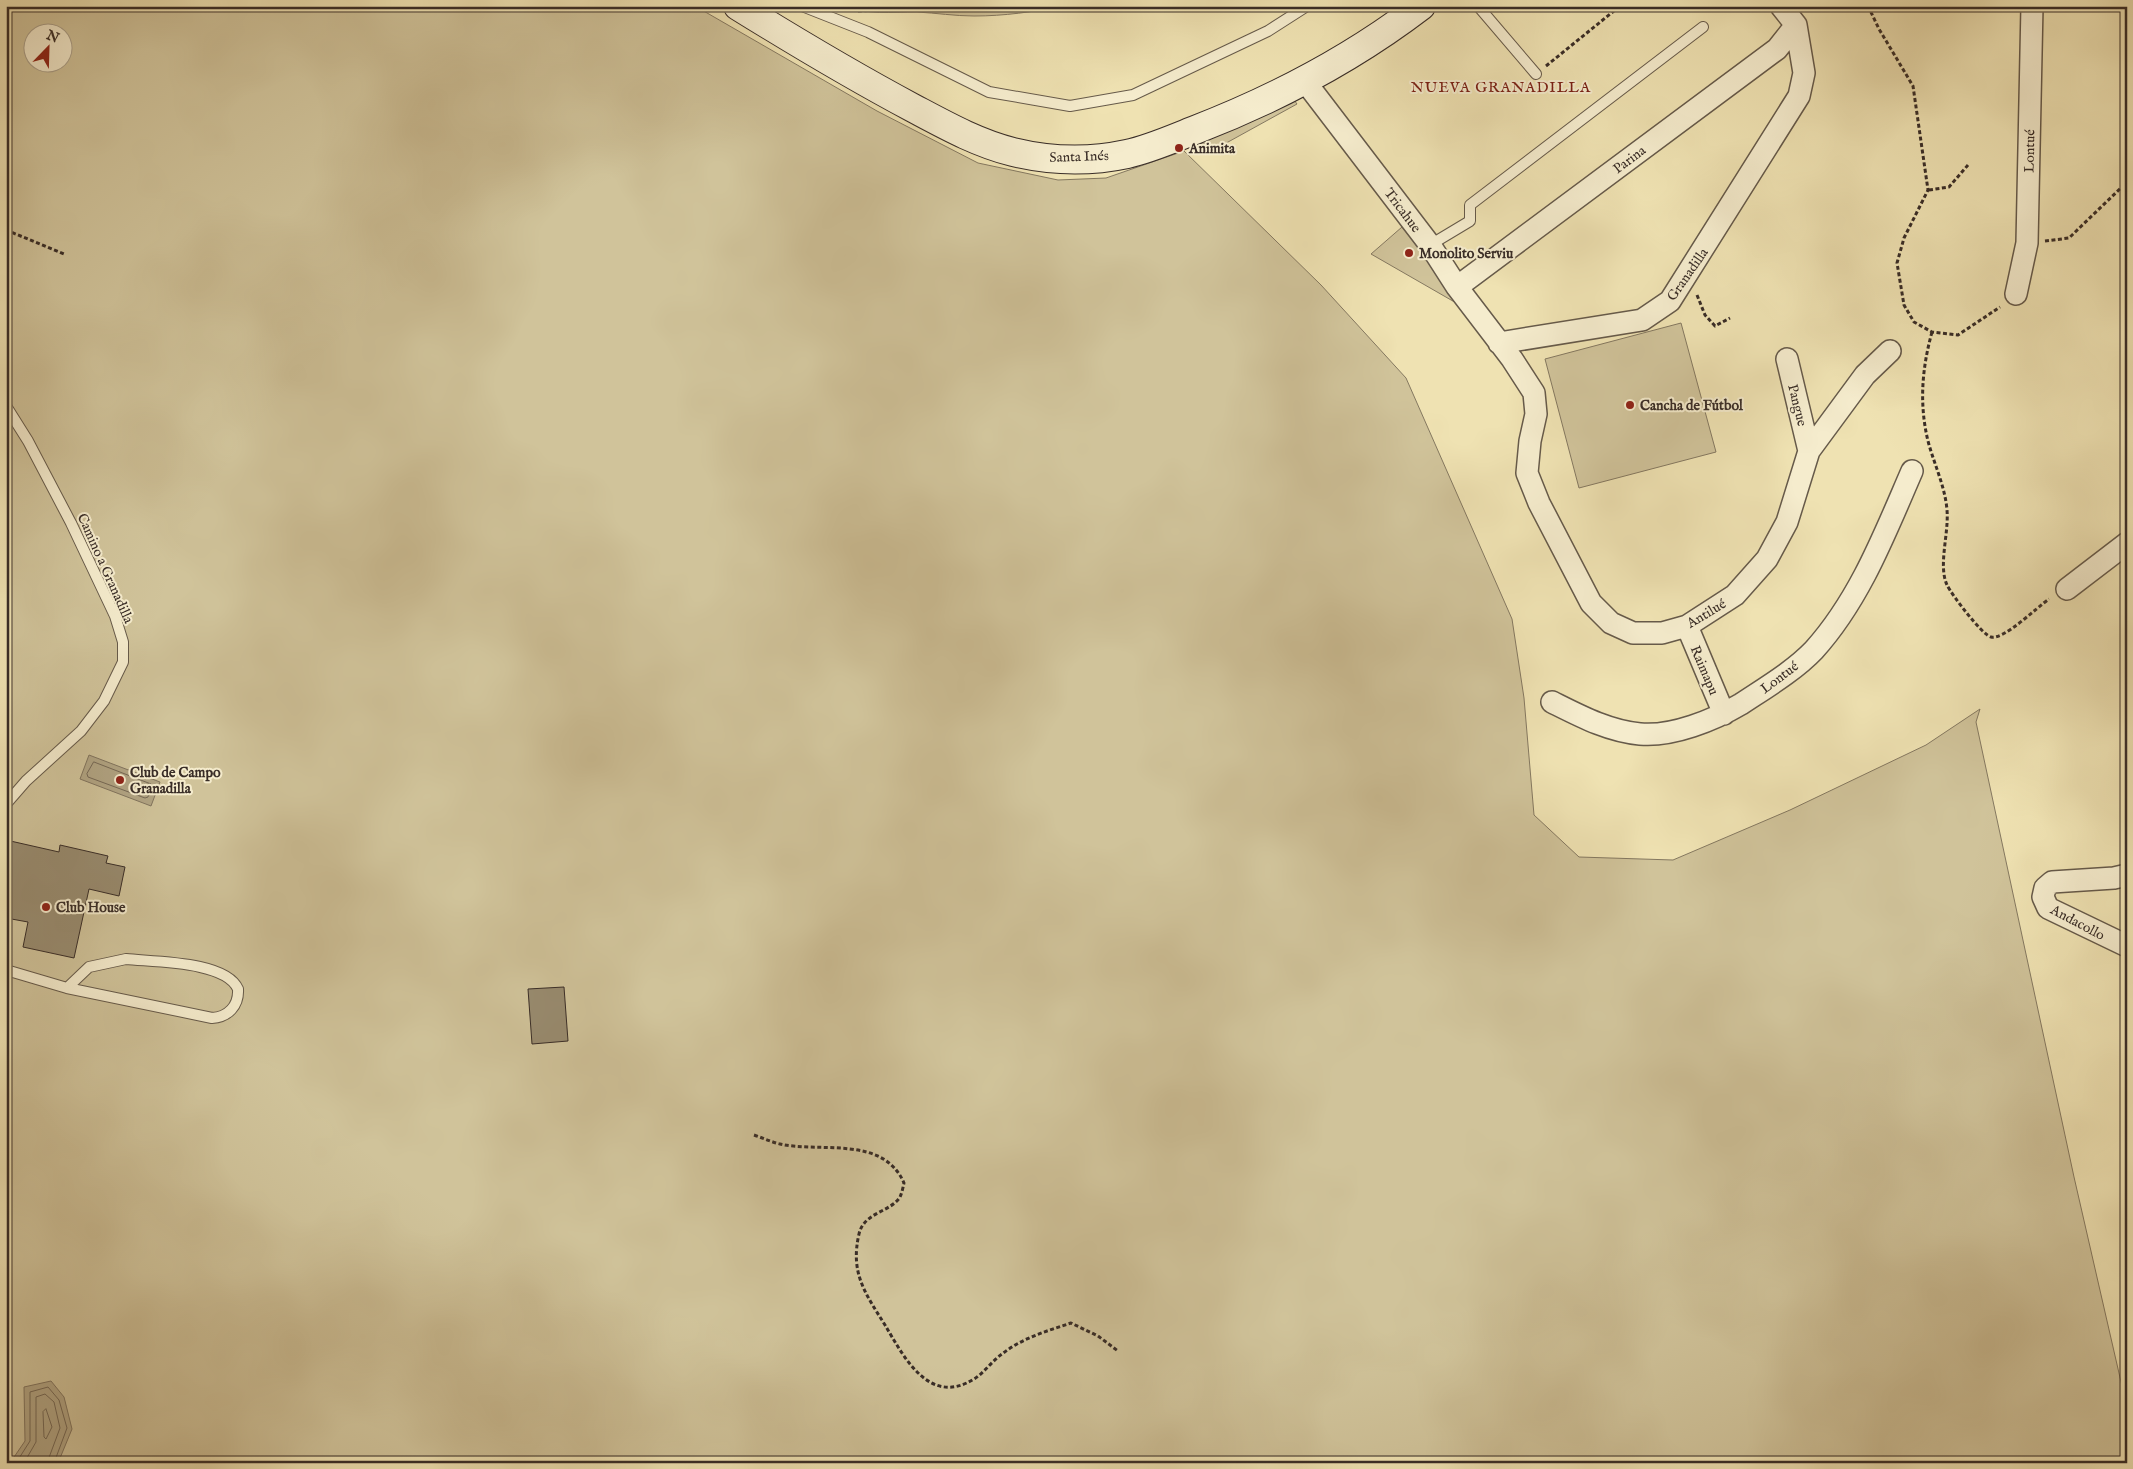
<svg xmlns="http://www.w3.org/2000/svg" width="2133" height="1469" font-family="'IM FELL English',serif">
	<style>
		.green { fill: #d0c39a; stroke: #847860; fill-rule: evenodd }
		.water { fill: #b1a483; stroke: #81745e }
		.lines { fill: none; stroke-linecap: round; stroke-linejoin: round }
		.shore { stroke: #756855; stroke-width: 1 }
		.building { fill: #988b6f; stroke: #392d27 }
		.lane-casing { stroke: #665a4a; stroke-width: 12 }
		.street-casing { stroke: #665a4a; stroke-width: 24 }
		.secondary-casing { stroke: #392d27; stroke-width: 30 }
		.path { stroke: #392d27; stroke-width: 3; stroke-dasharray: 4 2.5; stroke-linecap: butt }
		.lane { stroke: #f5eccd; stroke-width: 10 }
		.street { stroke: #f5eccd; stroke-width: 21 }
		.secondary { stroke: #f5eccd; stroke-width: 28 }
		.poi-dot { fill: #8f2418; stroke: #f5eccd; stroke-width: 2 }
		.labels { text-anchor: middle; stroke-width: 4; stroke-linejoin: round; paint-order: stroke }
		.poi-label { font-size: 14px; font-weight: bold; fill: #392d27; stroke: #f5eccd; text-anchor: start }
		.street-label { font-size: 14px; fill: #392d27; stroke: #f5eccd }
		.neighbourhood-label { font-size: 15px; letter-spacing: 1px; fill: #7a1f14; stroke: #f5eccd }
	</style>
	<rect width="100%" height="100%" fill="#efe2b2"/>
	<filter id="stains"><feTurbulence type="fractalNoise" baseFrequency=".004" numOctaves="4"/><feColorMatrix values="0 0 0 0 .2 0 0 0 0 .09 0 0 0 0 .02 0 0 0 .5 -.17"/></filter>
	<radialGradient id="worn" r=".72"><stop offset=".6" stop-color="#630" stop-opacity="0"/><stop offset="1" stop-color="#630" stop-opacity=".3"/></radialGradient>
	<!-- green -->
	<path class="green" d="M6 6H695L877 111 978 163 1058 180 1106 178 1184 151 1321 285 1406 378 1512 619 1524 698 1534 815 1579 857 1673 860 1790 810 1926 745 1980 709 1976 722 2074 1177 2127 1408V1463H6ZM32 32H62V62H32Z
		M842 6H1061C1033 12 1004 16 974 16 955 16 936 13 917 12 891 12 868 15 842 6Z
		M1294 100 1297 104 1219 147 1195 142Z
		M1402 227 1462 301 1458 304 1371 254Z
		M1681 323 1716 452 1579 488 1545 359Z"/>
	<!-- water -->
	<path class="water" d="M89 755 160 782 151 806 80 779Z
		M51 1381 64 1397 72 1429 58 1463H10L25 1441 24 1387Z"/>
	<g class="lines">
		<!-- shore -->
		<path class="shore" d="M94 762 151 784 148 797 145 798 88 777 87 774Z
			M46 1409 52 1427 46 1439 44 1437 43 1412Z
			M16 1463 30 1441V1392L48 1387 59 1400 67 1428 54 1463
			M24 1463 36 1442V1397L45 1394 54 1402 60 1428 47 1463"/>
	</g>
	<!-- building -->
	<path class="building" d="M6 840 59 852 60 845 108 856 106 863 125 867 119 896 89 889 74 958 23 947 28 922 6 918Z
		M564 987 568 1041 532 1044 528 989Z"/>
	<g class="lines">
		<!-- lane casing -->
		<g class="lane-casing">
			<path id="lane" d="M802 6 868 32 989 92 1070 106 1133 95 1268 31 1307 6
				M1478 6 1536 74
				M1430 245 1470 221V205L1703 27
				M6 406 28 441 71 523 115 616 123 642V662L104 701 81 731 26 781 6 804
				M126 959C154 962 226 961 238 989 239 1006 228 1017 212 1018L67 988 89 967Z
				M6 970 67 988"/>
		</g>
		<!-- street casing -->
		<g class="street-casing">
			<path id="street" d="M1304 80 1430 245 1457 287 1512 359 1534 393 1536 414 1530 441 1527 473 1539 503 1591 603 1611 623 1633 633H1662L1687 626 1735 595 1767 559 1787 522 1809 451 1865 375 1890 351
				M1457 287 1777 49 1796 25
				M2016 294 2027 243 2032 6
				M1499 343 1642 320 1670 301 1799 96 1804 73 1796 25 1781 6
				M1787 359 1809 451
				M2067 589 2127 543
				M1687 626 1724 714
				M1552 702C1580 716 1608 731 1640 734 1672 737 1714 720 1741 704 1765 688 1794 671 1814 650 1860 599 1885 533 1912 471
				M2127 875 2114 878 2052 882 2045 888 2043 897 2048 908 2127 946"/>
		</g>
		<!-- secondary casing -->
		<g class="secondary-casing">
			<path id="secondary" d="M738 6C796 42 853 76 913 108 945 125 977 143 1013 152 1050 161 1090 162 1127 154 1150 149 1172 139 1195 130 1275 99 1353 58 1421 6"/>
		</g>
		<!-- path -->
		<path class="path" d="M1868 6 1879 29 1913 86 1928 190 1904 238 1897 263 1904 305 1914 322 1932 332 1958 335 2000 307
			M858 11 963 6
			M1546 66 1620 6
			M1929 190 1949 187 1968 165
			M6 230 64 254
			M2045 241 2069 238 2127 182
			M1697 295 1705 315 1715 326 1730 318
			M1932 332C1922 368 1919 404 1928 441 1934 464 1945 486 1947 510 1949 534 1938 565 1947 585 1952 595 1982 635 1991 637 2004 640 2036 608 2049 599
			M754 1135C763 1138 771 1142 780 1144 821 1153 883 1135 904 1183 903 1187 902 1193 900 1197 891 1212 864 1212 859 1234 850 1273 865 1293 885 1325 904 1357 929 1407 974 1379 984 1373 992 1361 1002 1354 1022 1338 1047 1331 1071 1323L1098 1336 1118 1351"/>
		<!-- lane -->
		<use href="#lane" class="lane"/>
		<!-- street -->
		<use href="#street" class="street"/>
		<!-- secondary -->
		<use href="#secondary" class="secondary"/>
	</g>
	<!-- markers -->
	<g class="poi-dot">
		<circle cx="1179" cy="148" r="5"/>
		<circle cx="1409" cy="253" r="5"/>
		<circle cx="1630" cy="405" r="5"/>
		<circle cx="120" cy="780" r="5"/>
		<circle cx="46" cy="907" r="5"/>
	</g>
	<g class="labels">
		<!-- poi labels -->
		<g class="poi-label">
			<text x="1189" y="153">Animita</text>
			<text x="1419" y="258">Monolito Serviu</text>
			<text x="1640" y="410">Cancha de Fútbol</text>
			<text x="130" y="777">Club de Campo<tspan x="130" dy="16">Granadilla</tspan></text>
			<text x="56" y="912">Club House</text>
		</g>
		<!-- street labels -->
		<g class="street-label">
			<text transform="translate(2029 151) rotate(-89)" y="5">Lontué</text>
			<text transform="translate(1079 156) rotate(-2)" y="5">Santa Inés</text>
			<text transform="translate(1629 159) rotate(-37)" y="5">Parina</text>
			<text transform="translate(1403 210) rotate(53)" y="5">Tricahue</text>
			<text transform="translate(1687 274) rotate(-55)" y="5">Granadilla</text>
			<text transform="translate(1798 405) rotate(76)" y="5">Pangue</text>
			<text transform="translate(106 568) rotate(66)" y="5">Camino a Granadilla</text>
			<text transform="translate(1706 613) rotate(-31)" y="5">Antilué</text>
			<text transform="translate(1705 670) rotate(67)" y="5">Raimapu</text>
			<text transform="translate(1779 677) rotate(-37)" y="5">Lontué</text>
			<text transform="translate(2078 922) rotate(28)" y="5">Andacollo</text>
		</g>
		<!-- neighbourhood labels -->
		<g class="neighbourhood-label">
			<text x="1501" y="92">NUEVA GRANADILLA</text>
		</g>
	</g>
	<!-- margin -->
	<rect width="2133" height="1469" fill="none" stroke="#efe2b2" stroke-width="25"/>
	<rect x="8" y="8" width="2118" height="1454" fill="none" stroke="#392d27" stroke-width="2.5"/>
	<rect x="12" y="12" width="2108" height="1444" fill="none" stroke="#392d27"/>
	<!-- north arrow -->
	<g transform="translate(48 48) rotate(23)"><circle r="24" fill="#f5eccd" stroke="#aaa08b"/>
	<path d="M0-4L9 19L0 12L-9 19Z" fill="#8f2418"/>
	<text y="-8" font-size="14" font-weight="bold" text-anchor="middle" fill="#392d27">N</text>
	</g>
	<rect width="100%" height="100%" filter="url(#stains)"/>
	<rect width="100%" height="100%" fill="url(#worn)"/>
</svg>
